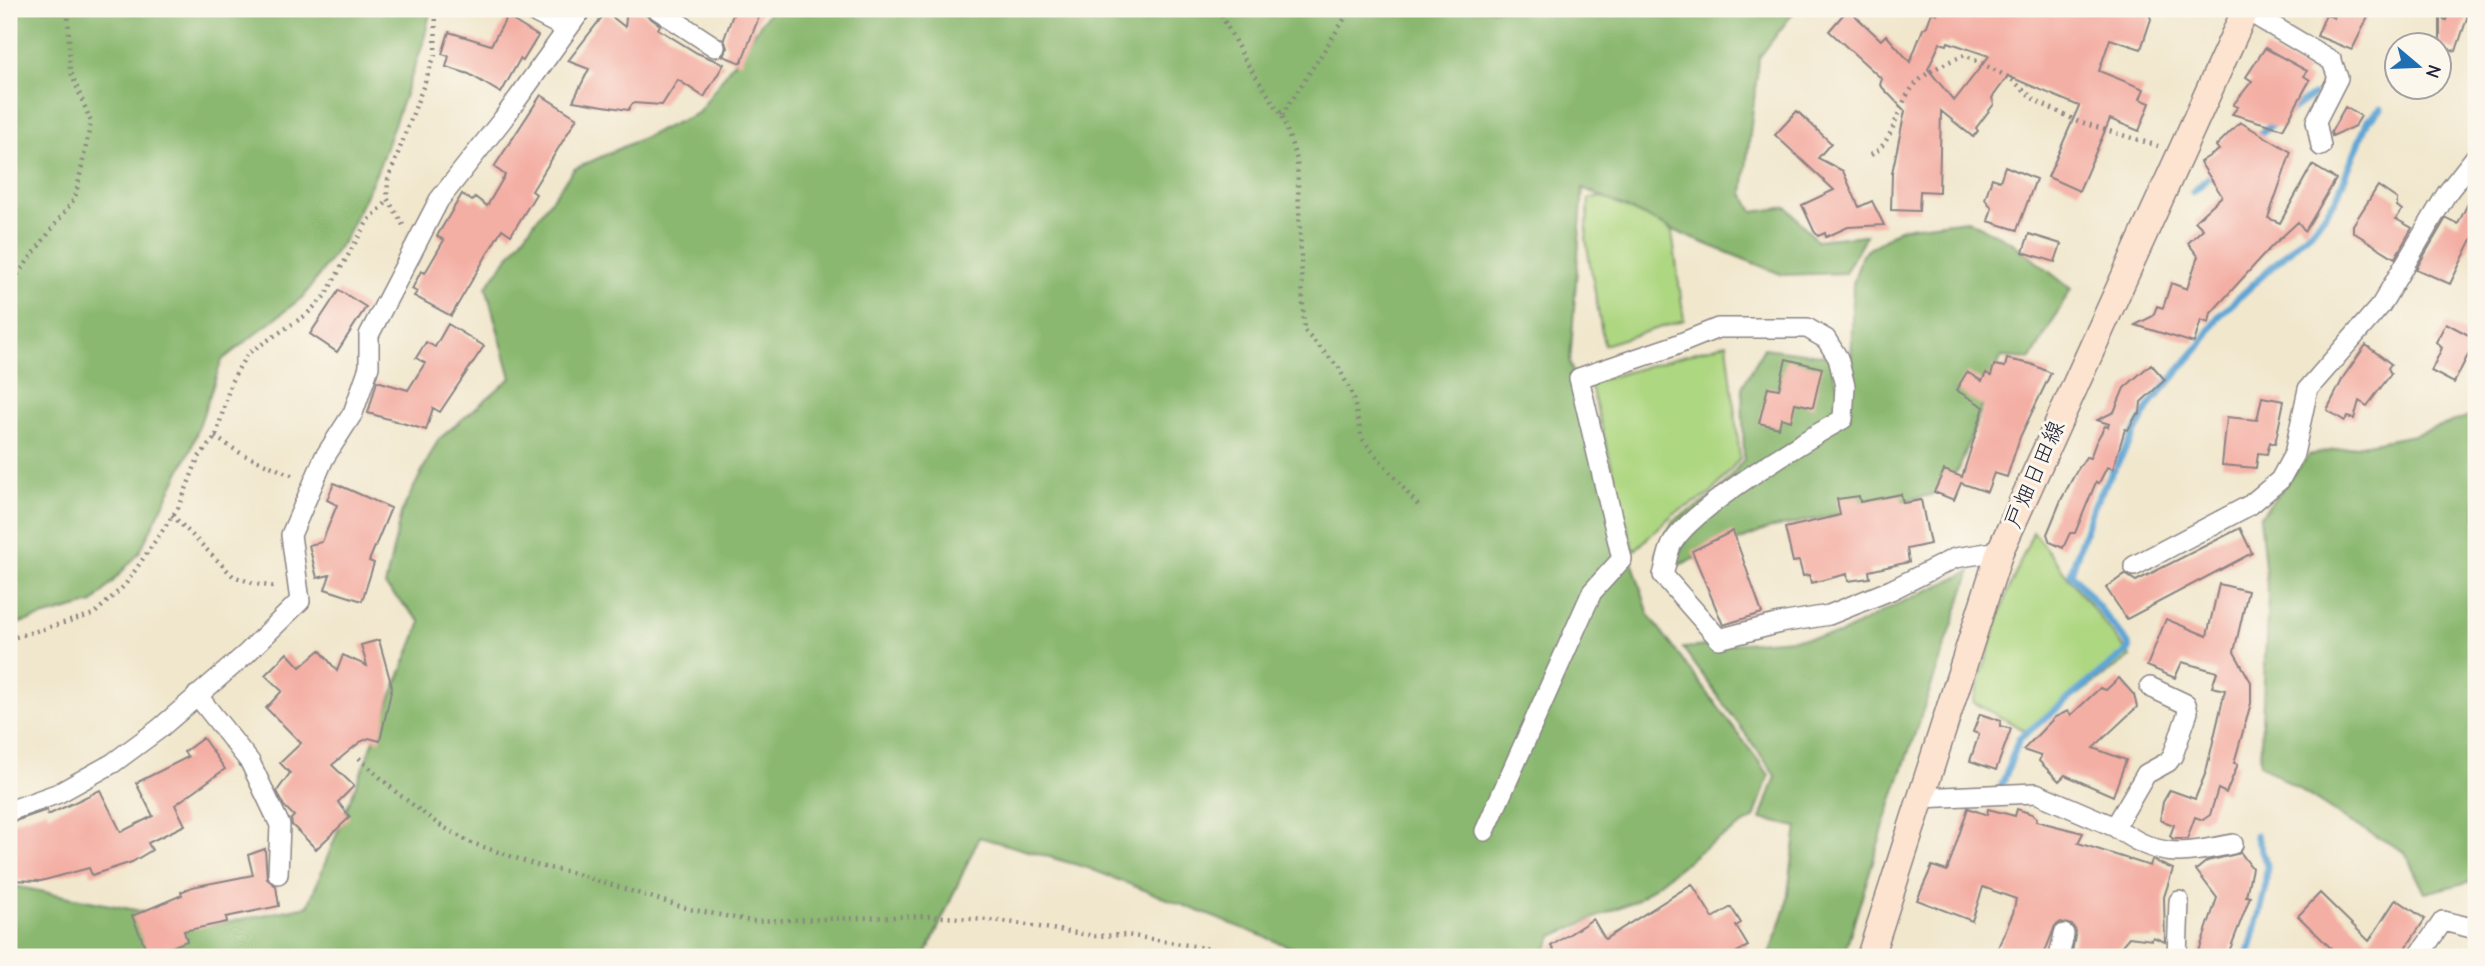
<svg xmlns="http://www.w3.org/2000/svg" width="2485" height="966" font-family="'Comic Neue','Klee One',sans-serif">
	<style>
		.green { fill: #aed781; stroke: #687c5e; stroke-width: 2 }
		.forest { fill: #8ab86f; stroke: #566d55; stroke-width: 2 }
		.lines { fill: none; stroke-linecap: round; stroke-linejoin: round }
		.stream { stroke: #5ea5d4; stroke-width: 7 }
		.building { fill: #f4afa4; fill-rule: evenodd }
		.minor-casing { stroke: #8a8484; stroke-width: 22 }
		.secondary-casing { stroke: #8a8484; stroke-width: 29 }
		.path { stroke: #8a8484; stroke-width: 4.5; stroke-dasharray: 2 5; stroke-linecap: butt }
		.minor { stroke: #fff; stroke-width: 19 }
		.secondary { stroke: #fde4d1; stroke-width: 26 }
		.labels { text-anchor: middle; stroke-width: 6; stroke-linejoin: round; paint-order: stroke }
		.street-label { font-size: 23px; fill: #22223b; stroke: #fbf7ec }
	</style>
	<rect width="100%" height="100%" fill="#fbf7ec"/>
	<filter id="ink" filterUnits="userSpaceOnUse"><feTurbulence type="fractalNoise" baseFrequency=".0143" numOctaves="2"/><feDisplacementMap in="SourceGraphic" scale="14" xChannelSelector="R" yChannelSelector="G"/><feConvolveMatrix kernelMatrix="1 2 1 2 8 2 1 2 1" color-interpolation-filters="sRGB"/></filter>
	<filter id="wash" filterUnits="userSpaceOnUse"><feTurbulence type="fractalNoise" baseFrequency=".00686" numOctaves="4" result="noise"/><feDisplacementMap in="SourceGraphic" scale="28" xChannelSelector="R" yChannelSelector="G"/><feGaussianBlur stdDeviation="1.57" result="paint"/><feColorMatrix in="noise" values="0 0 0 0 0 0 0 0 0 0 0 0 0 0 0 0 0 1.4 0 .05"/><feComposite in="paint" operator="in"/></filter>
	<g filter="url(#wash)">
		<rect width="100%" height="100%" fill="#f1e7cd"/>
		<!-- green -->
		<path class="green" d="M1637 196 1672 232 1684 320 1604 345 1586 240 1589 198Z
			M1727 343 1740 458 1711 494 1673 514 1634 551 1590 383Z
			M2033 532 2131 657 2026 731 1973 702 2006 596Z"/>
		<!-- forest -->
		<path class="forest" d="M9 9H431L423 44 378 169 345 239 304 296 222 360 191 449 139 553 93 603 9 626Z
			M771 9H1796L1759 58 1743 193 1753 212 1787 207 1816 240 1866 235 1845 273 1783 275 1689 237 1583 188 1570 363 1649 615 1769 775 1754 818 1701 850 1637 900 1553 936 1543 957H1316L1088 868 979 837 925 957H9V885L211 925 308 906 421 622 385 586 401 513 438 440 511 378 486 287 574 169 698 113Z
			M1967 220 2013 243 2071 289 2031 359 2001 357 1959 469 1931 495 1768 529 1671 568 1656 554 1673 521 1716 495 1744 459 1742 387 1764 348 1827 356 1850 418 1853 284 1862 254 1901 228Z
			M2472 415 2476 417V880L2425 893 2405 852 2345 819 2260 764 2268 596 2260 517 2309 455 2414 435Z
			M1971 571 1894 794 1843 957H1768L1786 908 1797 827 1761 819 1776 776 1683 648 1839 635 1893 606Z"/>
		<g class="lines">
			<!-- stream -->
			<path class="stream" d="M2288 113 2313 95
				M2254 138 2278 120
				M2193 192 2216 171
				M1999 793 2019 739 2129 650 2128 644 2071 573 2093 506 2152 402 2199 347 2218 317 2317 225 2336 199 2368 120 2381 109
				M2248 957 2265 892 2267 865 2256 835"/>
		</g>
		<g id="blocks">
			<!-- building -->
			<path class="building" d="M627 9H637L660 25 658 29 697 53 724 64 704 97 678 80 662 105 633 103 628 110 573 101 589 69 568 61 606 12 625 27Z
				M735 9H762L741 63 723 56 727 48 724 39Z
				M1848 9 1881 40 1886 35 1910 62 1923 29 1927 26 1932 12 1937 14 1938 9H2147L2151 19 2141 49 2110 39 2099 71 2144 89 2140 99 2150 103 2139 131 2110 119 2079 191 2048 177 2079 106 2008 76 1992 98 1994 104 1976 128 1978 131 1973 137 1941 111 1939 192 1920 191 1919 211 1891 210 1892 173 1905 111 1880 85 1882 79 1829 31ZM1948 42 1989 56 1954 101 1928 69 1940 43 1947 45Z
				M2337 9H2372L2352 50 2317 36 2326 14 2334 18Z
				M2450 9 2468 15 2456 51 2440 46V17L2446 20Z
				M507 17 538 36 523 61 520 59 501 93 469 74 446 67 449 56 442 54 449 32 491 45Z
				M2265 48 2307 71 2304 76 2310 80 2283 129 2232 114 2238 107 2233 105 2252 81 2246 77Z
				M541 95 577 118 532 191 536 194 511 235 502 229 451 316 414 296 417 292 412 289 421 271 425 273 444 240 437 236 462 194 472 201 475 197 487 206 505 175 494 167Z
				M2345 107 2361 116 2355 126 2332 136 2331 132Z
				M1797 111 1831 143 1818 158 1843 171 1859 207 1872 201 1884 225 1848 227 1826 237 1825 233 1818 236 1814 231 1802 205 1834 190 1775 135Z
				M2240 122 2291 152 2268 218 2280 223 2312 165 2336 179 2305 231 2298 222 2271 247 2211 313 2209 323 2201 320 2194 343 2135 325 2153 316 2157 306 2163 308 2171 283 2187 289 2198 256 2188 243 2203 229 2195 221 2222 196 2200 162 2219 150 2216 146Z
				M2005 166 2036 179 2017 230 1988 221 1992 208 1985 199 1992 178 2000 181Z
				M2378 186 2397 199V206L2402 210 2396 219 2412 228 2395 258 2353 232V225Z
				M2476 187V231L2450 284 2416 269 2446 218 2458 224Z
				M2029 234 2061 244 2055 262 2023 252Z
				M339 290 366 307 337 352 310 334Z
				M2446 323 2476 339 2454 383 2431 371 2442 348 2436 342Z
				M448 324 484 346 440 412 433 408 426 430 368 413 377 381 408 390 425 363 416 358 426 342 435 347Z
				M2366 345 2391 364 2388 368 2391 374 2367 406 2359 401 2354 419 2347 417 2345 421 2327 410 2344 376Z
				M1786 359 1822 368 1813 407 1795 403 1791 421 1781 418 1779 428 1759 423 1768 387 1779 389Z
				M2007 359 2031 364 2051 373 2020 437 2007 477 1994 473 1987 492 1961 483 1954 500 1934 492 1944 470 1962 477 1984 407 1956 390 1967 372 1982 381 1986 373 1991 376 1994 365 2005 367Z
				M2151 364 2165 380 2141 402 2140 414H2137L2128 430 2125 429 2113 469 2107 467 2099 483 2096 482 2075 533H2070L2063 548 2050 542 2047 534 2061 500 2076 472 2086 457 2090 458 2096 442 2105 426 2108 427 2109 424 2097 420 2114 412 2124 388Z
				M2262 397 2284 401 2275 444 2270 442 2267 454 2258 453 2256 468 2222 465 2227 417 2257 420Z
				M334 483 391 508 369 561 374 563 362 601 325 589 330 575 317 578 309 545 322 542 337 505 327 500Z
				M1901 494 1903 503 1921 500 1930 544 1907 549 1909 562 1869 571 1870 578 1848 581 1847 574 1811 583 1809 575 1803 576 1799 561 1793 562 1785 528 1840 515 1837 499 1859 496 1860 502Z
				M2240 528 2252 553 2127 619 2106 588 2125 574 2136 581Z
				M1733 531 1762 613 1723 625 1692 551Z
				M2219 584 2248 591 2234 652 2251 682V703L2234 763 2238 764 2226 793 2218 789 2210 815 2203 820 2195 817 2187 839H2173L2170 836 2174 825 2160 820 2163 802 2170 790 2195 799 2206 772 2225 690 2212 687 2217 672 2182 662 2175 678 2147 666 2166 619 2207 636Z
				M379 640 392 687 380 741 369 738 360 742 332 765 354 786 338 802 350 817 316 849 292 825 291 819 294 816 284 806 277 791 290 773 280 763 301 743 266 708 282 691 265 675 287 653 300 667 320 650 337 671 343 655 367 666 361 645Z
				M2119 678 2134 695 2137 707 2093 748 2126 760 2113 796 2065 775 2059 781 2039 761 2041 756 2023 750 2055 717 2068 711 2071 715 2100 688 2106 690Z
				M1980 714 2001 721 2000 726 2011 729 1996 770 1970 761 1979 734 1973 732Z
				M203 738 225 769 175 805 185 825 148 843 152 850 132 862 92 875 89 868 41 881 9 880V823L47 810 48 815 100 790 121 832 153 816 136 783 188 757 184 752Z
				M1968 808 1987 815 1988 809 2015 816 2017 809 2032 814 2037 818 2036 821 2083 833 2078 843 2150 866 2152 860 2173 869 2164 897 2165 942 2153 937 2152 940 2129 937 2112 957H2071L2076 931 2072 925 2061 922 2055 926 2043 957H1994L2013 913 2016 899 1983 887 1972 921 1917 900 1932 866 1947 871Z
				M265 849 267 879 276 886 279 906 226 917 227 922 184 931 187 941 149 956 132 916 182 895 181 892 192 887 253 875 248 855Z
				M2241 853 2252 868 2246 896 2250 897 2227 957H2197L2217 898 2196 870 2207 861Z
				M1692 884 1713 918 1731 907 1741 923 1736 926 1748 946 1728 957H1558L1551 946 1593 919 1605 939Z
				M2320 893 2369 941 2396 899 2425 919 2400 957H2340L2298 916Z"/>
		</g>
	</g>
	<g filter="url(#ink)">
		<use href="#blocks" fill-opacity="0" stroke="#8a8484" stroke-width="2"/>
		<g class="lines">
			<!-- minor casing -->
			<g class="minor-casing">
				<path id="minor" d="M528 9 567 29
					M657 9 715 47
					M2246 10 2332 61 2338 78 2316 121 2321 146
					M2134 566 2250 505 2280 480 2294 454 2308 389 2381 305 2447 193 2476 156
					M197 695 250 762 280 825 278 874
					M1920 798 2036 793 2115 827 2146 774 2168 762 2173 755 2188 712 2186 704 2150 687
					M9 811 59 793 113 763 159 729 246 654 300 601 291 535 324 458 353 413 369 367V335L439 200 503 119 582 9
					M2115 827C2160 860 2182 854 2233 844
					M1485 831 1592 592 1622 559 1579 378 1671 347 1718 328H1807L1826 339 1838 358 1845 386 1843 419C1804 441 1692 508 1672 544 1667 553 1666 566 1663 575L1719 639 1780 623 1829 615 1891 590 1955 558 2000 551
					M2059 957 2064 934
					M2177 957 2179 901
					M2418 957 2443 921 2476 929"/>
			</g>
			<!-- secondary casing -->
			<g class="secondary-casing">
				<path id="secondary" d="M1870 957 2000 551 2246 9"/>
			</g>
			<!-- path -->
			<path class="path" d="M1218 9 1246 62 1282 115 1297 160 1304 330 1339 368 1353 396 1362 439 1421 509
				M1282 115 1351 9
				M1871 155C1894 142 1895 112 1910 91 1923 72 1945 63 1965 55L2010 78 2036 101 2077 121 2158 146
				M403 225 387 198 388 180 435 55 436 9
				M9 286 75 198 79 180 91 122 70 70 68 9
				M215 437 242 454 296 477
				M172 515 233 576 255 584 278 587
				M9 639 94 614 125 585 180 505 198 458 216 436 231 382 247 354 306 315 325 296 367 222 388 201
				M359 758 396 792 438 824 469 842 539 866 570 872 689 909 751 921 929 916 1002 921 1095 936 1127 935 1223 951 1240 957"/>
			<!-- minor -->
			<use href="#minor" class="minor"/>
			<!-- secondary -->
			<use href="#secondary" class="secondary"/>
		</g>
	</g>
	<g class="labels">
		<!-- street labels -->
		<g class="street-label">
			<text transform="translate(2034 474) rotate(-66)" y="8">戸畑日田線</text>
		</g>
	</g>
	<!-- margin -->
	<rect width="2485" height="966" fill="none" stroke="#fbf7ec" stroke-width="35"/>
	<!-- north arrow -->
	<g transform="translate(2418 66) rotate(109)"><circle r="33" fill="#fbf7ec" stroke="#a4a2a5" stroke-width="2"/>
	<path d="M0-5L12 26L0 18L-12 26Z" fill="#1f6fb2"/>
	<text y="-10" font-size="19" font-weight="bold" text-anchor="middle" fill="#22223b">N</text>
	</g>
</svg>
